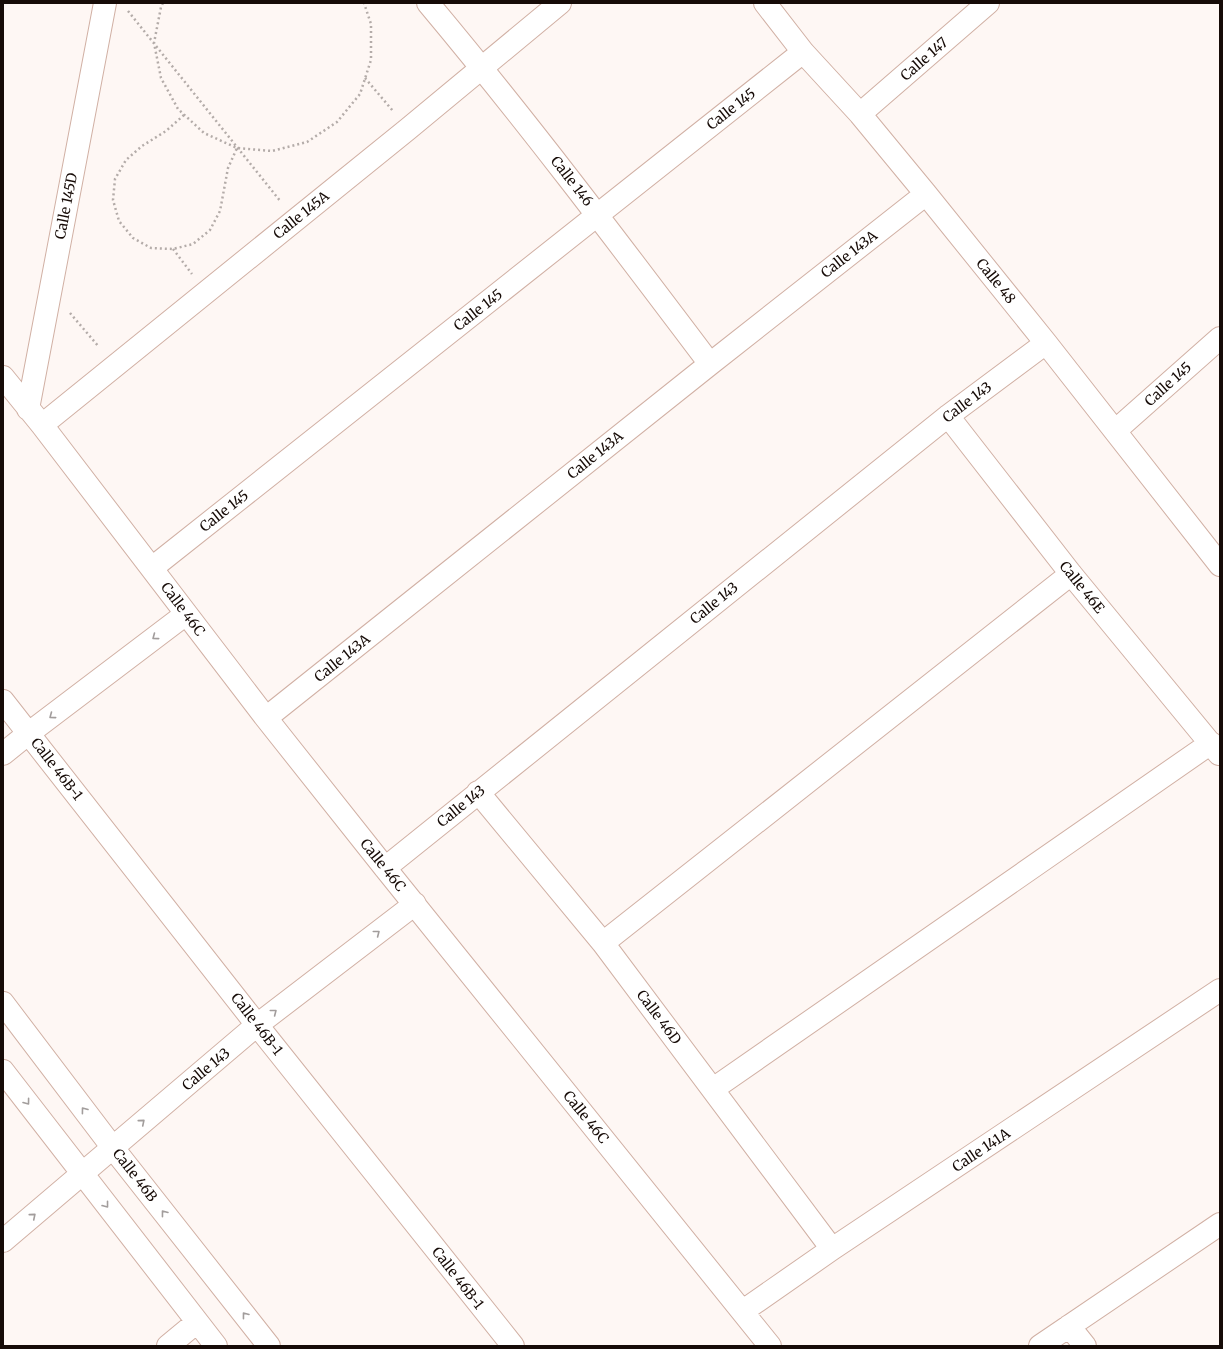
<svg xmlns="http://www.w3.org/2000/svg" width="1223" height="1349" font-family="Merriweather,serif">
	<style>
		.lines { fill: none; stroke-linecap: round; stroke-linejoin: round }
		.minor-casing { stroke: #d1b0a4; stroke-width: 24 }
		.path { stroke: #b4aca9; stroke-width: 2.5; stroke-dasharray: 2 3; stroke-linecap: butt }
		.minor { stroke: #fff; stroke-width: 22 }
		.oneway { stroke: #a29d9c }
		.labels { text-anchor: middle; stroke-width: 4; stroke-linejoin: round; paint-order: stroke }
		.street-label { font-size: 14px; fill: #160b07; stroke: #fff }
	</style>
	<rect width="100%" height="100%" fill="#fef7f4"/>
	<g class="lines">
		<!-- minor casing -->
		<g class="minor-casing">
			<path id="minor" d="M428 3C526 120 618 242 710 364
				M765 3 803 52 860 114 926 194 1046 343 1220 565
				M860 114 988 3
				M3 377 42 425 266 718 385 868 770 1346
				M28 409 105 3
				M948 416 1071 574 1219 754
				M42 425 408 129 560 3
				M1115 431 1220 338
				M152 568 803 52
				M3 701 257 1025 513 1346
				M266 718 710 364 926 194
				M3 754 29 733 186 614
				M478 792 603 943 832 1249
				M385 868 948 416 1046 343
				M603 943 1071 574
				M3 1003 113 1148 269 1346
				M3 1071 216 1346
				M713 1089 1211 743
				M3 1241 257 1025 415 904
				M743 1311 832 1249 1220 990
				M1069 1326 1085 1346
				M168 1346 197 1322
				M1040 1346 1220 1224"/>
		</g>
		<!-- path -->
		<path class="path" d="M163 3 161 7 154 43 161 78 178 109 204 133 237 148 272 151 307 142 337 122 360 94 371 60V24L364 3
			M128 11 281 202
			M365 78 393 111
			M184 115 166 131 142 146 126 160 115 179 113 200 119 221 133 238 151 248 173 249 193 244 210 230 220 211 228 168 237 148
			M173 249 192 274
			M70 313 99 347"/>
		<!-- minor -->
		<use href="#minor" class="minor"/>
	</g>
	<!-- one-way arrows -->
	<defs><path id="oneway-chevron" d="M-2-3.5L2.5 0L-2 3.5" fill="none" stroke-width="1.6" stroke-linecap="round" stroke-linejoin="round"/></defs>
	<g class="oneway">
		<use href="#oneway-chevron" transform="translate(155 637) rotate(143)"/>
		<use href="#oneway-chevron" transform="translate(52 716) rotate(143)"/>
		<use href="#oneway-chevron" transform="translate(377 933) rotate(-38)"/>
		<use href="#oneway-chevron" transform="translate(274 1012) rotate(-38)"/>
		<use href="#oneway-chevron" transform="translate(27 1102) rotate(53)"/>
		<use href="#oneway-chevron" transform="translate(84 1110) rotate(-127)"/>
		<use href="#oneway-chevron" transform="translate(142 1122) rotate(-40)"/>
		<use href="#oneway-chevron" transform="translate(106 1205) rotate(52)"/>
		<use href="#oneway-chevron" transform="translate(164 1213) rotate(-128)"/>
		<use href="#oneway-chevron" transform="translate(33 1216) rotate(-40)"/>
		<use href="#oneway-chevron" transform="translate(245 1315) rotate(-128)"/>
	</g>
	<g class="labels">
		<!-- street labels -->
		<g class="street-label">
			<text transform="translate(924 59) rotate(-41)" y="5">Calle 147</text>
			<text transform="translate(731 109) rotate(-38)" y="5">Calle 145</text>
			<text transform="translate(572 181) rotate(52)" y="5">Calle 146</text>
			<text transform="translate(66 206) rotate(-79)" y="5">Calle 145D</text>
			<text transform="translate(301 215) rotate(-39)" y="5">Calle 145A</text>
			<text transform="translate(849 254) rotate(-38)" y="5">Calle 143A</text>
			<text transform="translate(996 281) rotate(51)" y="5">Calle 48</text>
			<text transform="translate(478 310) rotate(-38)" y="5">Calle 145</text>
			<text transform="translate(1168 384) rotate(-42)" y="5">Calle 145</text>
			<text transform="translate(967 402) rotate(-37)" y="5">Calle 143</text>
			<text transform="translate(595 455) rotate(-39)" y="5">Calle 143A</text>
			<text transform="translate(224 511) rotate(-38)" y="5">Calle 145</text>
			<text transform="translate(1082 587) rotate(51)" y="5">Calle 46E</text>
			<text transform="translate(714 603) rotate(-39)" y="5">Calle 143</text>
			<text transform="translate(183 609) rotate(53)" y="5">Calle 46C</text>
			<text transform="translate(342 658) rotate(-39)" y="5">Calle 143A</text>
			<text transform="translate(57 769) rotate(52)" y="5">Calle 46B-1</text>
			<text transform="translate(461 806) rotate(-39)" y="5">Calle 143</text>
			<text transform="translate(383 865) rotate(51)" y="5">Calle 46C</text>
			<text transform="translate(659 1017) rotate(53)" y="5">Calle 46D</text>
			<text transform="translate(257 1024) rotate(52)" y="5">Calle 46B-1</text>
			<text transform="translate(206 1069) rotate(-40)" y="5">Calle 143</text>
			<text transform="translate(586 1117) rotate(51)" y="5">Calle 46C</text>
			<text transform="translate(981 1150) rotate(-34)" y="5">Calle 141A</text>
			<text transform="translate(135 1175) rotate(52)" y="5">Calle 46B</text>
			<text transform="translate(458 1278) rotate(52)" y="5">Calle 46B-1</text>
		</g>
	</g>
	<!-- border -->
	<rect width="1223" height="1349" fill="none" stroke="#160b07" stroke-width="8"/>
</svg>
